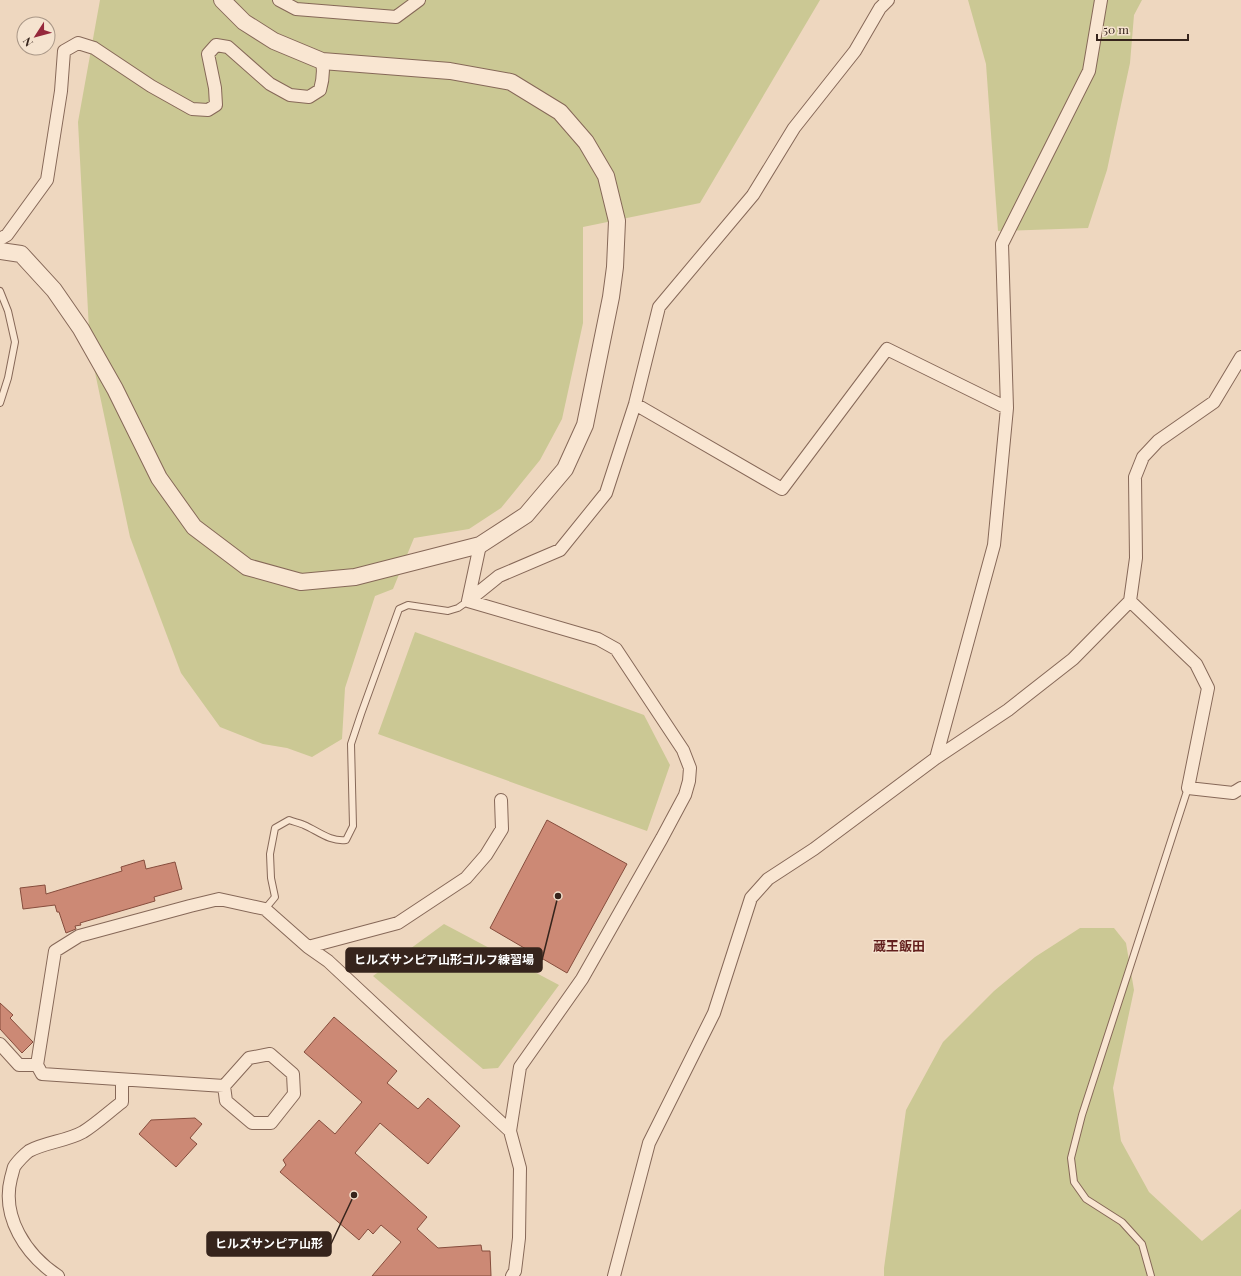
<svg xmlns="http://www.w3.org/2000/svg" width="1241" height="1276" font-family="'Playfair Display','Noto Sans JP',serif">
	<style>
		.green { fill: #cbc894 }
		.building { fill: #cc8975; stroke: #864d3d }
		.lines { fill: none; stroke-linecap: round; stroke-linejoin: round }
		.service-casing { stroke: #866858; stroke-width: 8 }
		.minor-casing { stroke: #866858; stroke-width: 14 }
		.tertiary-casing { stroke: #866858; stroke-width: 18 }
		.service { stroke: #f9e6d2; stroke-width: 6 }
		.minor { stroke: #f9e6d2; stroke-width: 12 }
		.tertiary { stroke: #f9e6d2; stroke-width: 16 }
		.labels { text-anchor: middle; stroke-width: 3; stroke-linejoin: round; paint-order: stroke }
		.quarter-label { font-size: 13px; font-weight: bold; fill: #621e1c; stroke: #f5e3cf }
		.leader { fill: none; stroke: #36241c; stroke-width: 1.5 }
		.callout-dot { fill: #36241c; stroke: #f5e3cf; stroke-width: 1.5 }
		.callout { fill: #36241c; stroke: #36241c; stroke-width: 1.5 }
		.callout-label { font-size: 12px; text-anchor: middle; font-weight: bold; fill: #fff }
	</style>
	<rect width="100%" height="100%" fill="#eed7bf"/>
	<!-- green -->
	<path class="green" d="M100 0H820L700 203 583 227V323L562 419 540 460 501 508 469 529 414 538 393 589 375 596 345 688 342 739 312 757 287 748 263 744 220 727 181 673 130 537 90 349 78 122Z
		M968 0H1142L1134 15 1130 63 1107 170 1088 228 998 231 986 64Z
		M415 632 644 715 670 765 647 831 378 734Z
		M444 924 559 985 498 1068 483 1069 373 976Z
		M1080 928H1114L1126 943 1134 990 1113 1088 1121 1141 1149 1192 1202 1241 1241 1209V1276H884V1268L906 1110 943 1042 994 991 1035 957Z"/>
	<!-- building -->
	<path class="building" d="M547 820 627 864 567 973 490 928Z
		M144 860 146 869 175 862 182 889 154 897 155 901 80 923 81 925 75 926 76 929 66 933 59 912H57L55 905 23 909 20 888 45 885 46 894 122 871 121 867Z
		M0 1003 13 1015 10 1018 33 1042 22 1053 0 1029Z
		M334 1017 397 1071 387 1083 418 1109 428 1098 460 1126 428 1164 380 1123 355 1153 427 1217 417 1229 438 1248 481 1245 482 1251H490L491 1276H372L401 1242 381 1225 373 1234 368 1229 359 1240 280 1172 286 1165 283 1160 319 1120 335 1134 362 1102 304 1052Z
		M195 1118 202 1124 190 1138 197 1144 176 1167 139 1134 151 1120Z"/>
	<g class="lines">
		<!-- service casing -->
		<g class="service-casing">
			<path id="service" d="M0 291 8 311 15 342 8 378 0 403
				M265 909 275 897 271 878 270 854 275 828 289 820C294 822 300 823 304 825 318 831 330 842 346 840L353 826 351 744 361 714 399 609 408 605 448 611 458 608 468 601
				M1151 1276 1142 1244 1122 1222 1086 1199 1074 1182 1071 1158 1082 1115 1188 788"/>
		</g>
		<!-- minor casing -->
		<g class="minor-casing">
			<path id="minor" d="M279 0 296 9 396 17 419 0
				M0 239 7 235 47 180 61 91 64 51 78 43 94 48 151 86 192 109 208 110 216 105 215 88 208 54 216 45 228 47 270 84 290 95 309 97 320 90C323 80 324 72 322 61
				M635 404 782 489 887 349 1007 408
				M468 601 598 639 616 649 683 750 690 768 689 781 685 795 662 838 582 979 520 1067 510 1131 520 1168 519 1238 515 1271 512 1276
				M468 601 499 576 560 550 606 493 635 404 659 307 753 195 794 128 855 51 880 8 888 0
				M468 601 480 545
				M1130 601 1196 664 1208 688 1188 788 1233 793 1241 788
				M936 758 994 545 1007 408 1002 244 1089 71 1101 0
				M308 947 398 923 466 878 486 855 502 829 501 800
				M0 1044 19 1065H37
				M270 1054 293 1074 294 1094 271 1123H252L226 1101 224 1086 249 1058Z
				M224 1086 42 1074 37 1065 55 951 79 936 190 906 219 899 265 909 308 947 328 961 510 1131
				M58 1276C26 1255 1 1217 11 1178 12 1175 13 1170 14 1167 17 1162 25 1154 29 1151 46 1142 67 1141 83 1132 96 1124 110 1111 122 1102V1080
				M614 1276 649 1143 714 1013 751 898 768 879 814 849 936 758 1008 710 1073 659 1130 601 1136 558 1135 477 1143 457 1158 441 1214 402 1241 357"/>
		</g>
		<!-- tertiary casing -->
		<g class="tertiary-casing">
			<path id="tertiary" d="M0 251 21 254 54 290 81 329 115 389 159 478 194 527 247 567 301 582 355 577 480 545 526 515 565 469 585 425 611 297 615 267 617 221 606 176 586 142 560 112 511 82 450 71 322 61 274 41 244 22 222 0"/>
		</g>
		<!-- service -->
		<use href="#service" class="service"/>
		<!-- minor -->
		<use href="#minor" class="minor"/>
		<!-- tertiary -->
		<use href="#tertiary" class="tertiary"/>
	</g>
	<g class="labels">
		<!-- quarter labels -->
		<g class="quarter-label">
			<text x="899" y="951">蔵王飯田</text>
		</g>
	</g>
	<!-- callouts -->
	<path class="leader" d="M558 896L542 960M354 1195L331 1244"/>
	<g class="callout-dot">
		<circle cx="558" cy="896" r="4"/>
		<circle cx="354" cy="1195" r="4"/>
	</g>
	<g class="callout">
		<rect x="346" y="948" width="196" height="24" rx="4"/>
		<rect x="207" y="1232" width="124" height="24" rx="4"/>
	</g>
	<g class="callout-label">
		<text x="444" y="964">ヒルズサンピア山形ゴルフ練習場</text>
		<text x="269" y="1248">ヒルズサンピア山形</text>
	</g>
	<!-- north arrow -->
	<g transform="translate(36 36) rotate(234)"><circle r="19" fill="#f5e3cf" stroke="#a99787"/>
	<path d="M0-3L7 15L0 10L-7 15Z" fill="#95283c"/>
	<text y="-6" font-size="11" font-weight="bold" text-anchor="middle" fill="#36241c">N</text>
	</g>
	<!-- scale -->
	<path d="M1097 34v6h91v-6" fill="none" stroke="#36241c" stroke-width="2"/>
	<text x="1103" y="34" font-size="12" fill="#36241c" stroke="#f5e3cf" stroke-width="3" paint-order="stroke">50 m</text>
</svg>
